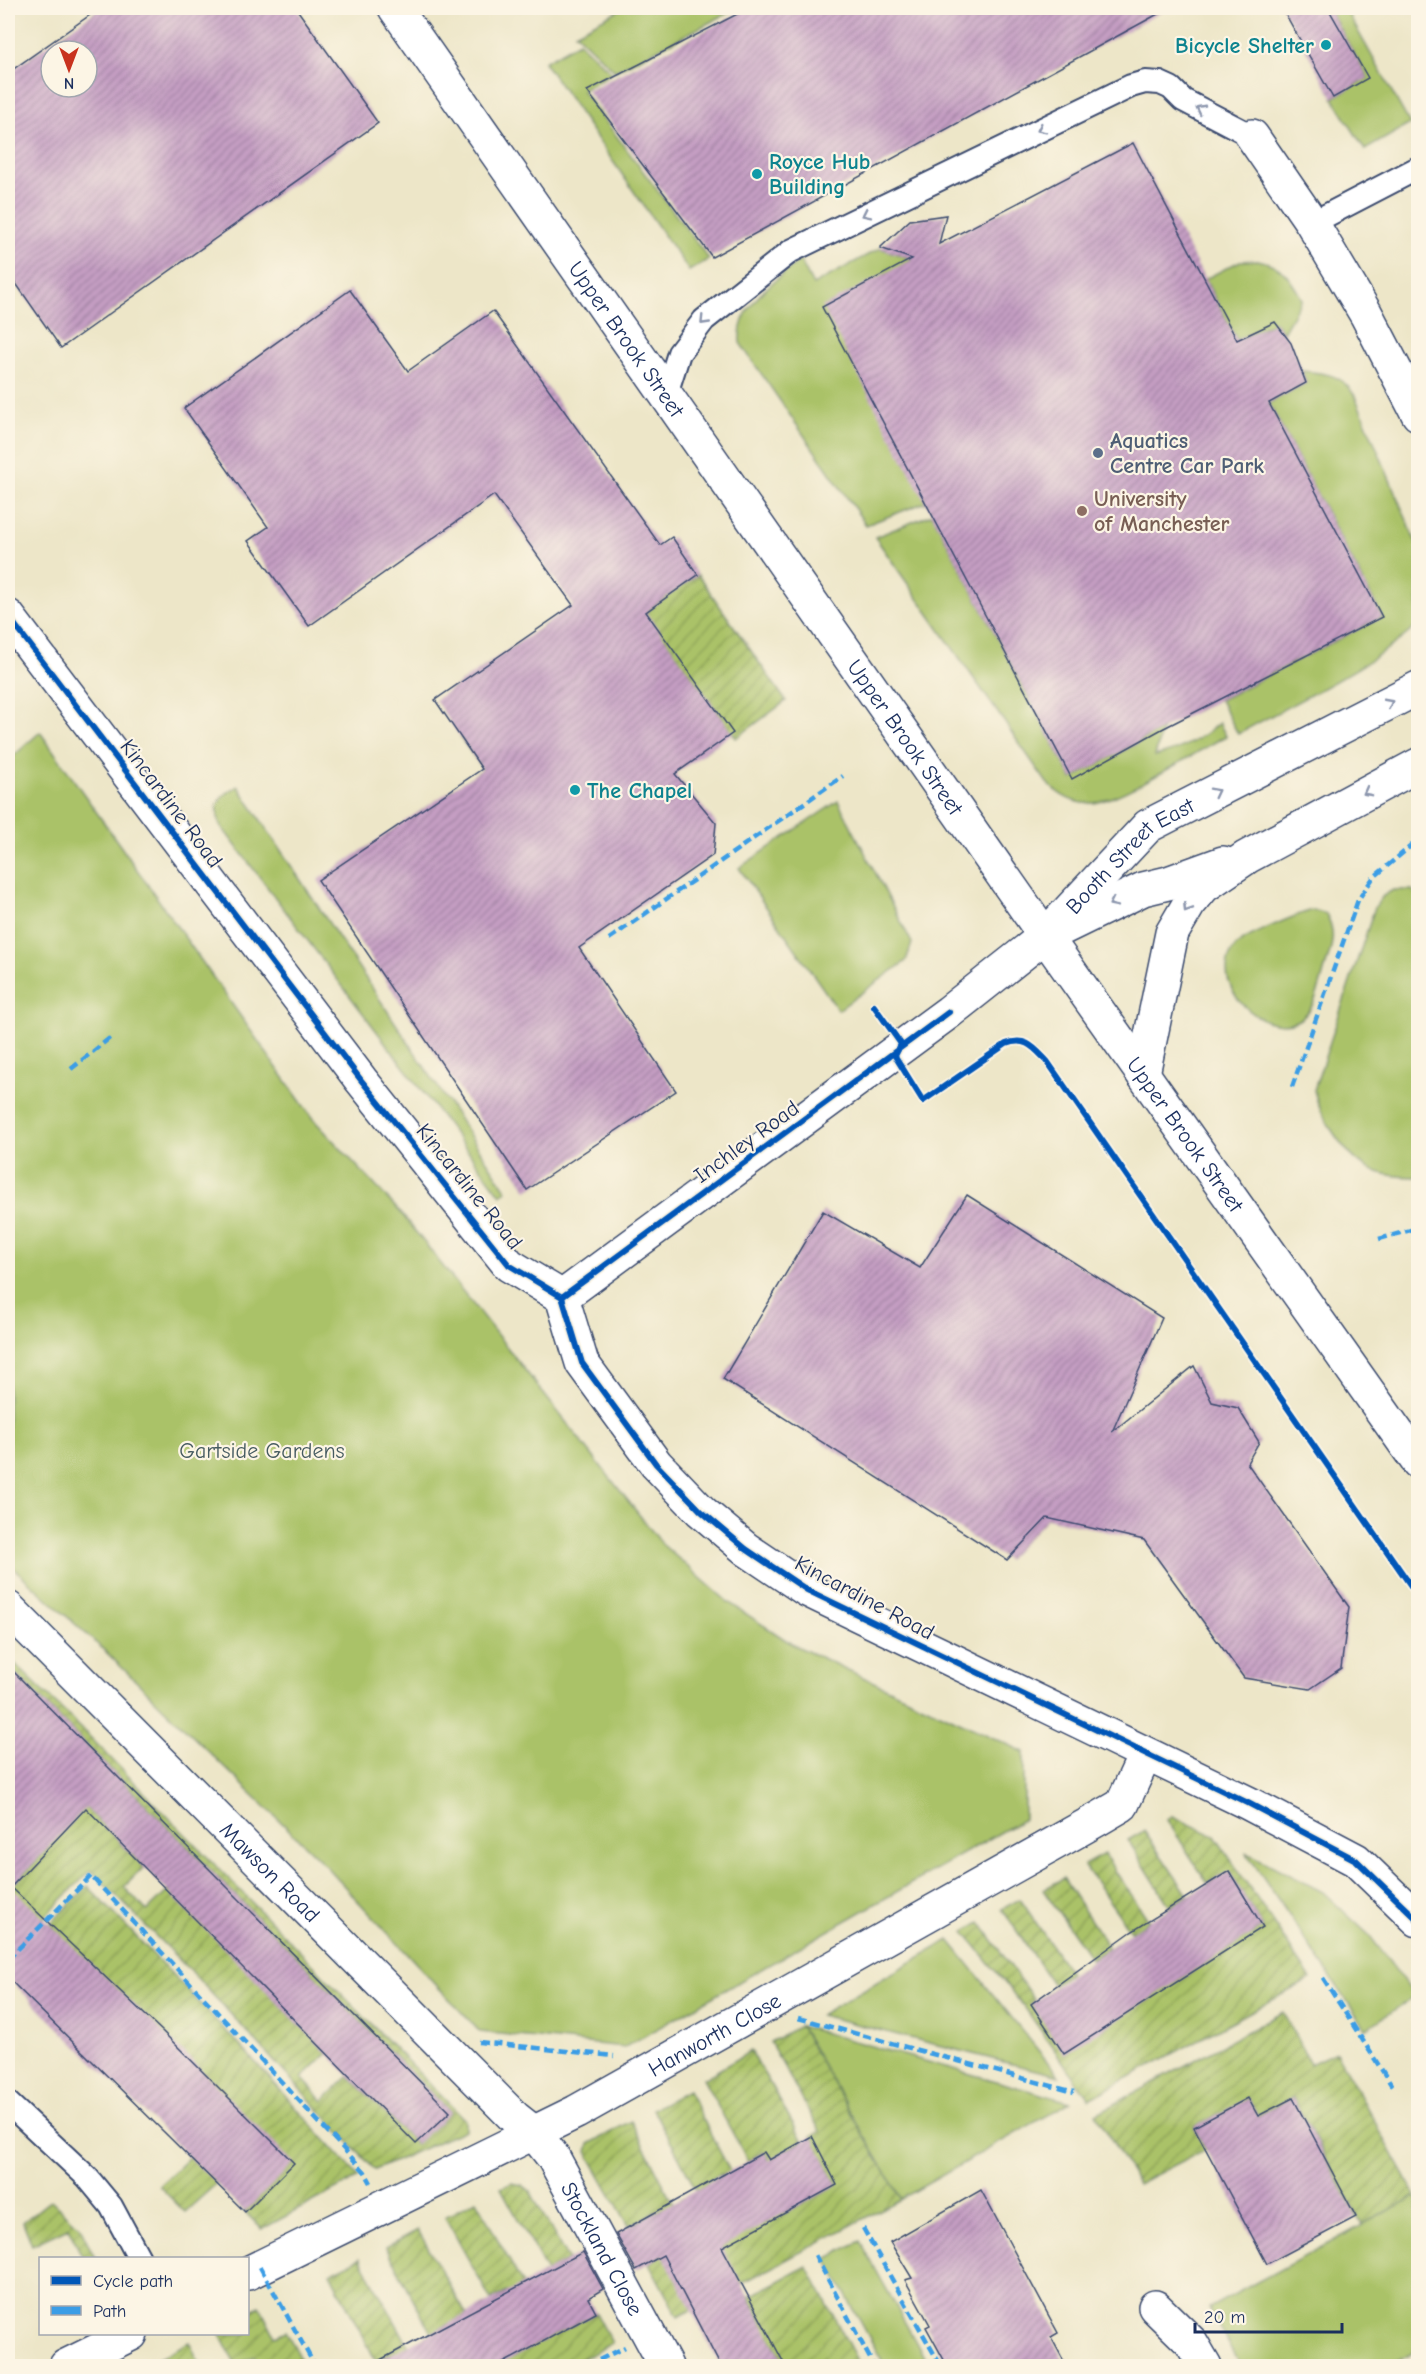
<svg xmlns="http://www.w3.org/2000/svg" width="1426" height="2374" font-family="'Comic Neue',sans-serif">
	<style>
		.green { fill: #aac267; stroke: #627862; stroke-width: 1.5 }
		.garden { fill: url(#garden-furrows); stroke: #627862; stroke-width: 1.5 }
		.building { fill: url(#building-hatch); fill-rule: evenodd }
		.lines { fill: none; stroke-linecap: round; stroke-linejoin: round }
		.lane-casing { stroke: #3a4a6e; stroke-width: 26 }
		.street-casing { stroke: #3a4a6e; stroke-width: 36 }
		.secondary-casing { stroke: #3a4a6e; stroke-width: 36 }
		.highway-casing { stroke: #3a4a6e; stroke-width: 36 }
		.lane { stroke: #fff; stroke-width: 22 }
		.street { stroke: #fff; stroke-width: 33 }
		.secondary { stroke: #fff; stroke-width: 33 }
		.highway { stroke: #fff; stroke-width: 33 }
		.quiet { stroke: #3b9de6; stroke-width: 4.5; stroke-dasharray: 9 4.5; stroke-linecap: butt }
		.cycleway-casing { stroke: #fcf5e5; stroke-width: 10 }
		.cycleway { stroke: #0057b8; stroke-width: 6 }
		.oneway { stroke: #8d97ae }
		.culture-dot { fill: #0f9aa8; stroke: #fcf5e5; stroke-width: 2 }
		.service-dot { fill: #5c6f8a; stroke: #fcf5e5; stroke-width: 2 }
		.education-dot { fill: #8d6e63; stroke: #fcf5e5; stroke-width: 2 }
		.labels { text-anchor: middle; stroke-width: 4.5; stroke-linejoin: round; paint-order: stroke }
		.culture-label { font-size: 22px; font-weight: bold; fill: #0d838f; stroke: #fcf5e5; text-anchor: start }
		.street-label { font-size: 22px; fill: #1b2f5e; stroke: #fcf5e5 }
		.service-label { font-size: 22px; font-weight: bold; fill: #4e5e75; stroke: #fcf5e5; text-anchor: start }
		.education-label { font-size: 22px; font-weight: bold; fill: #785e54; stroke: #fcf5e5; text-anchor: start }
		.park-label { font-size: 22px; fill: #465b61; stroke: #fcf5e5 }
	</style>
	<defs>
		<pattern id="garden-furrows" width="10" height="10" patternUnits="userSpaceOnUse" patternTransform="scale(1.5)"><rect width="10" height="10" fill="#aac267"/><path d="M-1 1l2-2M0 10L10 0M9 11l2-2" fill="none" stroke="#8a9e58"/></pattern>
		<pattern id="building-hatch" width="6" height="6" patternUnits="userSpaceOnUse" patternTransform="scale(1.5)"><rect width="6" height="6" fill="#c59ec3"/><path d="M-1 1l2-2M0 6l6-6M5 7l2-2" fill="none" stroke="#9f81a2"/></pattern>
	</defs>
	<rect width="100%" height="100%" fill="#fcf5e5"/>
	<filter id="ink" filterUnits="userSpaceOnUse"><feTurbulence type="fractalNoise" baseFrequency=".0167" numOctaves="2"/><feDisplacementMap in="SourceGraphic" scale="12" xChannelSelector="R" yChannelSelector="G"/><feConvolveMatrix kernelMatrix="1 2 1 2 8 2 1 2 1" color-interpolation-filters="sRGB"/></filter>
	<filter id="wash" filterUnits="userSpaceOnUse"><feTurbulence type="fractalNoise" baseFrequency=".008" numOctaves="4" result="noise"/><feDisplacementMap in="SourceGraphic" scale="24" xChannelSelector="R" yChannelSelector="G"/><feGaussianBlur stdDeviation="1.35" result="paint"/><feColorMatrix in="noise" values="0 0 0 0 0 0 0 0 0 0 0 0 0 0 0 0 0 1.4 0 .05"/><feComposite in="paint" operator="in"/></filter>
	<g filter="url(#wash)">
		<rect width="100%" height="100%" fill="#ede6c8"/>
		<!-- green -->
		<path class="green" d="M623 8H738L615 71 575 33Z
			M1328 8H1345L1410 124 1365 150 1333 98 1368 78Z
			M579 42 612 73 582 90 709 259 689 271 544 62Z
			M880 248 912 259 926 502 866 525 740 343C736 306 775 281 800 260L813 285Z
			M1258 260C1283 265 1290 278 1302 299L1283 332 1275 322 1237 340 1205 279 1240 261Z
			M1302 371C1328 374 1340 373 1355 396L1418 547V625C1371 667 1294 702 1238 734L1220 700 1382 617 1269 403 1306 383Z
			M932 514 1072 779 1162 729 1155 756C1181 750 1199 740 1219 723L1226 736C1198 751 1119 801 1093 803 1075 805 1059 795 1047 783L875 537Z
			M40 732 313 1119 401 1213 663 1545 728 1602 792 1644 1024 1752V1819L625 2047 480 2032 318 1858 107 1653 8 1563V761Z
			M238 786 507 1191 501 1195 220 825C213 801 219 798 238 786Z
			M838 801 912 943 906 961 838 1010 739 868Z
			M1393 890H1412L1418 895V1177C1374 1176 1358 1170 1333 1132 1324 1118 1318 1107 1314 1090L1375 907 1383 896Z
			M1313 910 1326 914C1339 936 1329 952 1323 975 1320 986 1317 999 1310 1009 1280 1053 1202 989 1235 947 1242 937 1298 914 1313 910Z
			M1246 1852 1323 1892 1370 1936 1415 1996 1366 2029Z
			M949 1940 1059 2076 820 2015Z
			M800 2026 1070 2102 901 2199Z
			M1416 2196 1418 2202V2349L1387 2366H1241L1209 2308Z
			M860 2241 929 2366H885L826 2259Z"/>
		<!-- garden -->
		<path class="garden" d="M698 575 786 701 736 738 665 639 487 775 461 739Z
			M8 1657 85 1732 465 2120V2130L375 2170 199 1980 91 1870 8 1954V1891L49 1847 8 1807V1728L144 1867 124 1887 147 1911 169 1890 327 2053 302 2078 323 2101 349 2076 416 2144 450 2112 8 1666Z
			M1172 1816 1215 1836 1311 1979 1089 2099 1025 2008 964 1932 980 1922 1035 2001 1031 2004 1223 1952 1263 1927 1229 1872 1208 1884 1167 1820Z
			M1144 1831 1188 1895 1170 1907 1128 1840Z
			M1104 1854 1149 1921 1131 1932 1084 1865Z
			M1063 1878 1109 1948 1091 1959 1043 1890Z
			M88 1886 246 2052 359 2177 262 2229 245 2212 54 1928 8 1977V1966Z
			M1020 1899 1070 1973 1053 1985 1002 1909Z
			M1283 2012 1310 2064 1336 2052 1416 2196 1362 2225 1293 2098 1258 2116 1248 2099 1194 2127 1206 2149 1138 2184 1096 2114Z
			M800 2026 901 2199 678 2317 649 2263 663 2255 786 2212 837 2185 811 2136 820 2131 770 2042Z
			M751 2051 803 2141 779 2154 771 2164 764 2152 748 2161 703 2079Z
			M688 2090 733 2177 725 2181 721 2174 706 2182 710 2190 700 2196 653 2109Z
			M631 2121 676 2209 658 2218 655 2212 629 2226 587 2152 589 2144Z
			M190 2156 217 2183 185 2212 159 2186Z
			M512 2183 522 2185 530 2191 568 2260 547 2272 501 2188Z
			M51 2200 80 2227 95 2258H83L68 2228 32 2245 23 2222Z
			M476 2200 529 2296 513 2304 507 2292 491 2300 445 2217Z
			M418 2230 473 2326 447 2325 431 2333 386 2247Z
			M360 2258 414 2356 397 2366 390 2354 376 2361 330 2273Z
			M807 2266 860 2366H780L784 2363 771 2339 757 2325 762 2322 749 2297Z
			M260 2306 275 2336 286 2331 304 2366H280L277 2361 259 2366 254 2357 236 2365 220 2334H248V2312Z
			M596 2313 612 2343 570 2366H496Z
			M189 2342 201 2366H157L154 2361Z"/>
		<g id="blocks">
			<!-- building -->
			<path class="building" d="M100 8H296L378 123 61 348 8 272V73ZM51 51H87V87H51Z
				M749 8H1169L712 257 587 91Z
				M1282 8H1328L1368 78 1333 98Z
				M1133 143 1237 340 1275 322 1291 343 1306 383 1269 403 1382 617 1162 729 1072 779 822 307 912 259 880 248 910 220 946 215 939 244Z
				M350 290 408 371 493 311 660 545 672 537 698 575 646 612 733 733 675 774 716 823 713 855 579 948 676 1091 527 1190 318 880 482 769 435 700 573 605 494 495 309 626 248 541 268 527 184 408Z
				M967 1195 1162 1318 1112 1432 1194 1366 1212 1402 1238 1408 1259 1442 1247 1463 1349 1607 1341 1668 1310 1689 1244 1678 1144 1540 1047 1518 1007 1560 723 1379 823 1211 920 1268Z
				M8 1666 450 2112 416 2144 86 1808 11 1887 162 2031 294 2163 245 2212 8 1978Z
				M1229 1871 1263 1927 1064 2054 1031 2004 1131 1932Z
				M1248 2098 1258 2116 1293 2098 1356 2217 1267 2264 1194 2127Z
				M812 2136 837 2185 722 2247 786 2367H721L663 2255 636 2270 616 2234 764 2152 769 2160Z
				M981 2190 1058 2333 1051 2337 1067 2367H948L926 2327 930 2325 905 2280 912 2278 890 2242Z
				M583 2252 603 2289 588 2298 596 2313 496 2367H367Z"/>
		</g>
	</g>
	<g filter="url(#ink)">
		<use href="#blocks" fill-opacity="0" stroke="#3a4a6e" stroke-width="1.5"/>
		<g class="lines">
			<!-- lane casing -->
			<g class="lane-casing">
				<path id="lane" d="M1312 223 1418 168
					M666 394 679 353 704 320 791 251 1131 86 1145 82 1160 83 1171 88 1183 100 1252 136
					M8 2103 87 2177 111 2206 139 2258"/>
			</g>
			<!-- street casing -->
			<g class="street-casing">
				<g id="street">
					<path d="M1252 136 1312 223 1366 314 1418 414"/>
					<path d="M8 616 361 1080 509 1265 562 1297 582 1363 656 1464 701 1511 746 1549 807 1590 1248 1803 1356 1860 1418 1920"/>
					<path d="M562 1297 949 1012 1045 936"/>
					<path id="s1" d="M8 1608 515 2118 534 2133 553 2157 666 2366"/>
					<path id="s2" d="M248 2273 576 2112 1098 1819 1122 1805 1145 1755"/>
					<path d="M1155 2307 1191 2342 1205 2366"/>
					<path d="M66 2366 131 2334"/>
				</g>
			</g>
			<!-- secondary casing -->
			<g class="secondary-casing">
				<g id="secondary">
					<path d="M1063 928 1143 889 1168 883 1223 863"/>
					<path id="s3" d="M1045 936 1148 826 1418 688"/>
					<path d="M1143 1074 1172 933 1189 904 1204 886 1247 857 1418 765"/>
				</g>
			</g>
			<!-- highway casing -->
			<g class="highway-casing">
				<g id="highway">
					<path id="s4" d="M395 8 1045 936 1418 1462"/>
				</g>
			</g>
			<!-- lane -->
			<use href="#lane" class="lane"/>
			<!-- street -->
			<use href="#street" class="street"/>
			<!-- secondary -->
			<use href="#secondary" class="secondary"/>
			<!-- highway -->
			<use href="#highway" class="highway"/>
			<!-- quiet -->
			<path class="quiet" d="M609 939 843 776
				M71 1069 111 1037
				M1292 1087 1358 900 1373 878 1412 845 1418 856
				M1379 1239 1418 1228
				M8 1959 91 1876 365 2172 371 2183
				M1323 1978 1392 2086
				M798 2018 1074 2092
				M479 2042 614 2056
				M863 2228 941 2366
				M815 2255 874 2366
				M260 2267 315 2366
				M587 2366 625 2347"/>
			<!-- cycleway casing -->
			<g class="cycleway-casing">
				<path id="cycleway" d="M8 616 361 1080 509 1265 562 1297 582 1363 656 1464 701 1511 746 1549 807 1590 1248 1803 1356 1860 1418 1920
					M874 1006 901 1044 895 1056 923 1101 1006 1044C1026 1036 1034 1048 1047 1061L1418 1596
					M562 1297 949 1012"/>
			</g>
			<!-- cycleway -->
			<use href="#cycleway" class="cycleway"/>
		</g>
		<!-- one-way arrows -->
		<defs><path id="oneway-chevron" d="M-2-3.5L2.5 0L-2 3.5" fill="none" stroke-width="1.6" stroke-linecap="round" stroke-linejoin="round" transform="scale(1.5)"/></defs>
		<g class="oneway">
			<use href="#oneway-chevron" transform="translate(1200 109) rotate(-153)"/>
			<use href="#oneway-chevron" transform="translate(1041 129) rotate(154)"/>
			<use href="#oneway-chevron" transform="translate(866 214) rotate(154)"/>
			<use href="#oneway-chevron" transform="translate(704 321) rotate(134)"/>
			<use href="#oneway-chevron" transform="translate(1389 703) rotate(-28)"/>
			<use href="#oneway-chevron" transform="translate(1215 792) rotate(-27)"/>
			<use href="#oneway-chevron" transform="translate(1367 792) rotate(152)"/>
			<use href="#oneway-chevron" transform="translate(1113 903) rotate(154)"/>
			<use href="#oneway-chevron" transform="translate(1187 908) rotate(123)"/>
		</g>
	</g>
	<!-- markers -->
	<g class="culture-dot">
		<circle cx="1326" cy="45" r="6"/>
		<circle cx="757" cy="174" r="6"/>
		<circle cx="575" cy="790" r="6"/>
	</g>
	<circle class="service-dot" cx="1098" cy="453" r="6"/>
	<circle class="education-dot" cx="1082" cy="511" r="6"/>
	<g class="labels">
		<!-- culture labels -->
		<g class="culture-label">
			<text x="1314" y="53" text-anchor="end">Bicycle Shelter</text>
			<text x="769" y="169">Royce Hub<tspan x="769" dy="25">Building</tspan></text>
			<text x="587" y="798">The Chapel</text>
		</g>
		<!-- street labels -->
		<g class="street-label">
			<text dy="8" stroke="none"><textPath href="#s4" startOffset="404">Upper Brook Street</textPath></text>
			<text dy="8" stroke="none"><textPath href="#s4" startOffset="890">Upper Brook Street</textPath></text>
			<text transform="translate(172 803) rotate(53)" y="8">Kincardine Road</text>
			<text dy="8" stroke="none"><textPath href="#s3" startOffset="118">Booth Street East</textPath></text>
			<text dy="8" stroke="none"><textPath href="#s4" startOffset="1376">Upper Brook Street</textPath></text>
			<text transform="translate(746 1141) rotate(-36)" y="8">Inchley Road</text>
			<text transform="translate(470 1186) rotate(51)" y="8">Kincardine Road</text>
			<text transform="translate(865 1597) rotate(28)" y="8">Kincardine Road</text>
			<text dy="8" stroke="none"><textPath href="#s1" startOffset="372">Mawson Road</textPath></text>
			<text dy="8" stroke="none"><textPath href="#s2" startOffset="524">Hanworth Close</textPath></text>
			<text dy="8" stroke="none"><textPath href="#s1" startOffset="878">Stockland Close</textPath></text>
		</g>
		<!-- service labels -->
		<g class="service-label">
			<text x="1110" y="448">Aquatics<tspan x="1110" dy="25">Centre Car Park</tspan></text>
		</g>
		<!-- education labels -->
		<g class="education-label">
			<text x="1094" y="506">University<tspan x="1094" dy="25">of Manchester</tspan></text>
		</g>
		<!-- park labels -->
		<g class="park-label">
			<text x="262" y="1458">Gartside Gardens</text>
		</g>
	</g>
	<!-- margin -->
	<rect width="1426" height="2374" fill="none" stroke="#fcf5e5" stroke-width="30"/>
	<!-- legend -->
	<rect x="39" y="2257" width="210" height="78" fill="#fcf5e5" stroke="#a2a6af" stroke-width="1.5"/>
	<rect x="51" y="2276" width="30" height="9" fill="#0057b8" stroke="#a2a6af" stroke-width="1.5"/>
	<text x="93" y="2287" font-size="18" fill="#1b2f5e">Cycle path</text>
	<rect x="51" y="2306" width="30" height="9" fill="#3b9de6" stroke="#a2a6af" stroke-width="1.5"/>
	<text x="93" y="2317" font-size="18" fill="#1b2f5e">Path</text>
	<!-- north arrow -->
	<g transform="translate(69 69) rotate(180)"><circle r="28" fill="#fcf5e5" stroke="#a2a6af" stroke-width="1.5"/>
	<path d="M0-4.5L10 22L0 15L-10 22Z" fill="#c8321e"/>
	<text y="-9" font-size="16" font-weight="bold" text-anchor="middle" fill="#1b2f5e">N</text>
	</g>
	<!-- scale -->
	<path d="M1195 2323v9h147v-9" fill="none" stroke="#1b2f5e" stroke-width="3"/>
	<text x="1204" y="2323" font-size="18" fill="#1b2f5e" stroke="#fcf5e5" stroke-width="4.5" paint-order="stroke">20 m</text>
</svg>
